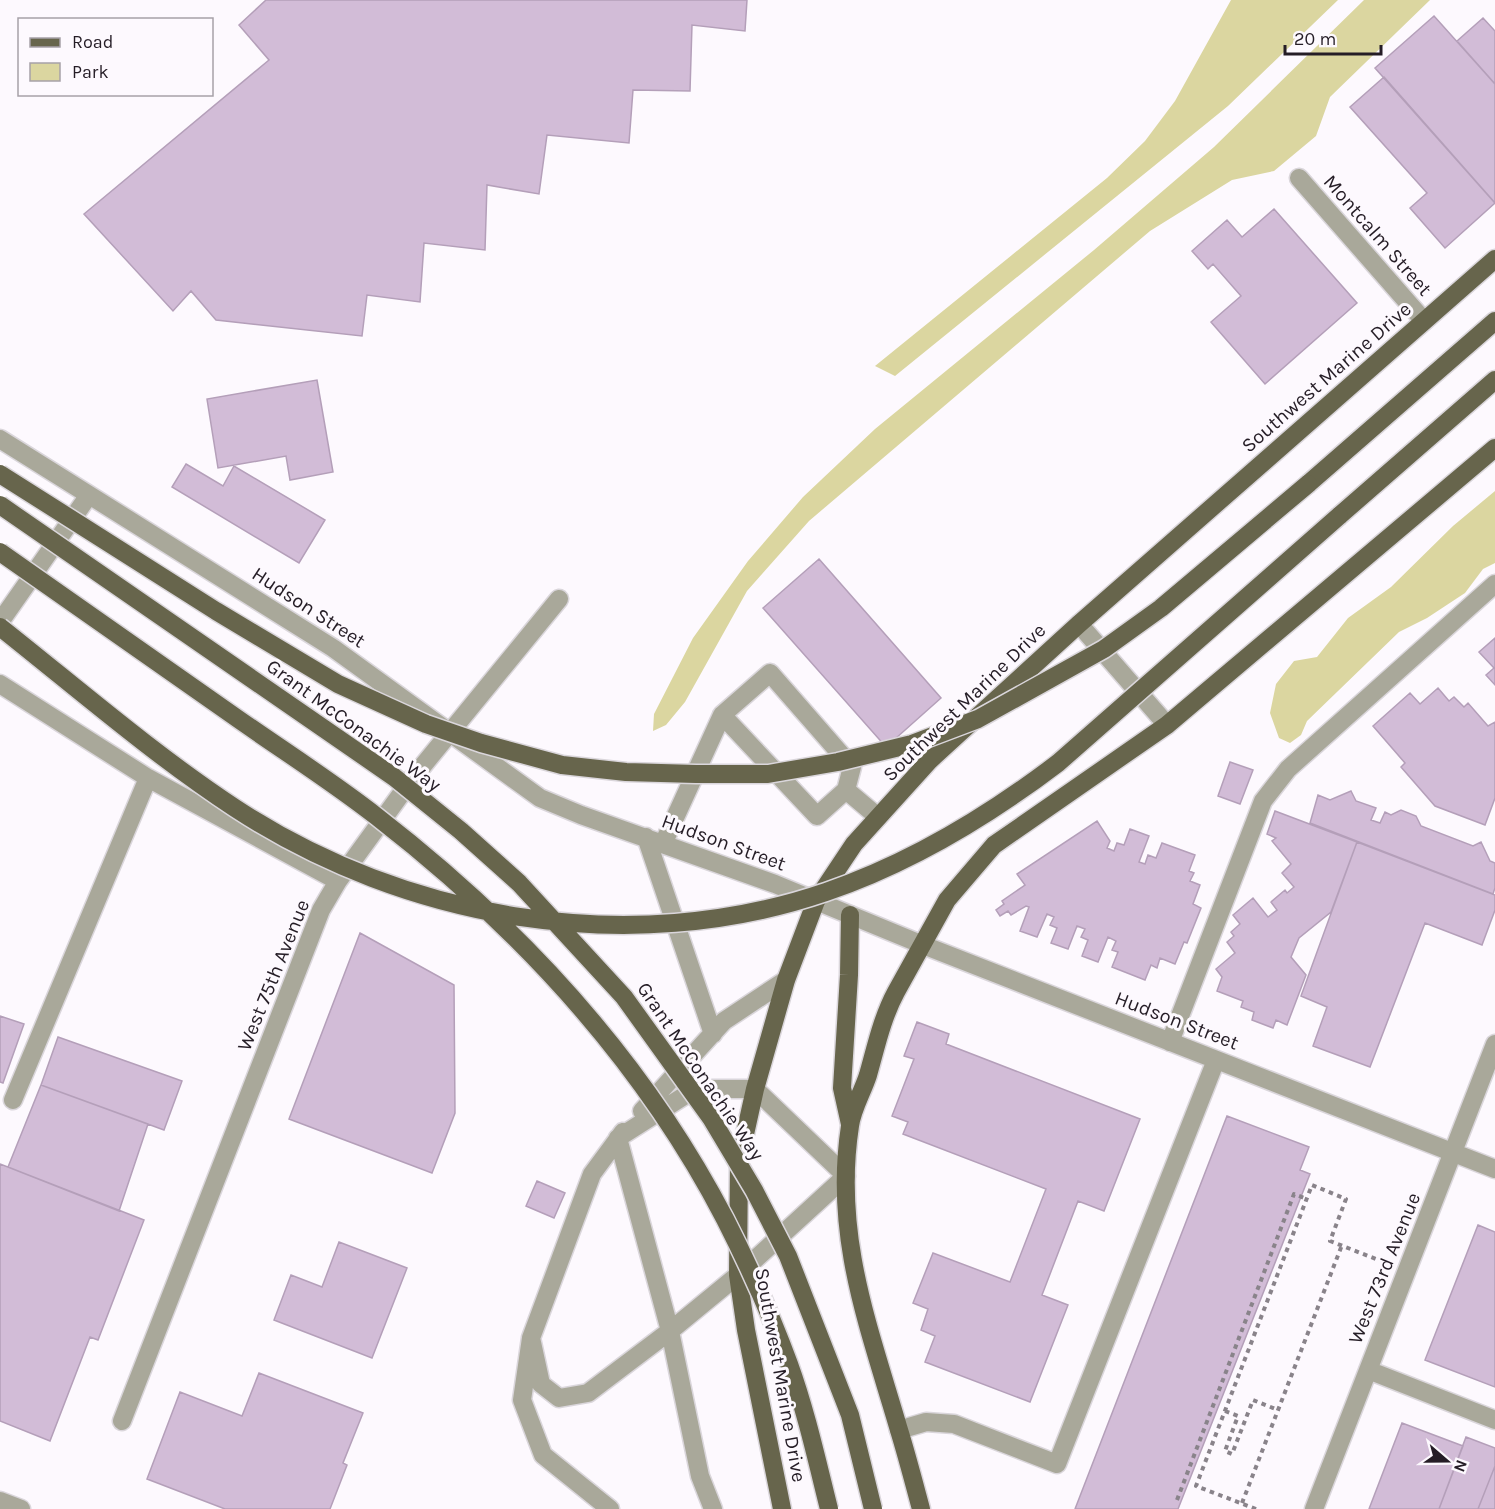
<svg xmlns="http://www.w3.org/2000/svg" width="1495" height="1509" font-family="Karla,sans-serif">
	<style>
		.green { fill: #dbd6a0 }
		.building { fill: #d2bcd7; stroke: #b49fb9; stroke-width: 1.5 }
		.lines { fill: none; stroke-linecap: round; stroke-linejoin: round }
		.minor-casing { stroke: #dad6db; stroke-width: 21 }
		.major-casing { stroke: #dad6db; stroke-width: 21 }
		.path { stroke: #89838a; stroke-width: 4; stroke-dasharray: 4.5 4.5; stroke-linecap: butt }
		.minor { stroke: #a9a89a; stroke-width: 18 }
		.major { stroke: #67654c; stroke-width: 18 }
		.major-bridge-casing { stroke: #dad6db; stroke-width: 21; stroke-linecap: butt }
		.major-bridge { stroke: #67654c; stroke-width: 18 }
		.labels { text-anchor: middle; stroke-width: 6; stroke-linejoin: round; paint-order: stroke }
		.street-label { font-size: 20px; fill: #251d26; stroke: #fdf9fe }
	</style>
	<rect width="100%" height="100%" fill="#fdf9fe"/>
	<!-- green -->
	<path class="green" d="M1231 0H1338L1228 106 895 376 875 366 1107 178 1145 141 1175 101Z
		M1364 0H1430L1330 97 1316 136 1274 171 1232 180 1150 231 809 521 747 591 685 702 666 725 653 731 654 714 693 638 748 561 803 497 875 429 1094 250 1214 147Z
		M1495 491V563L1483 569 1465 593 1427 618 1399 632 1307 721 1301 735 1290 743 1279 738 1270 713 1276 684 1294 661 1317 657 1348 618 1391 587 1453 526Z"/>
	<!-- building -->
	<path class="building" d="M266 0H747L745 31 692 25 690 91 633 90 629 143 547 135 539 194 487 185 485 250 424 243 420 302 367 295 362 336 216 320 191 291 173 311 84 214 269 60 239 25Z
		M1434 16 1495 84V203L1375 68Z
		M1483 18 1495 31V84L1457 41Z
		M1384 77 1495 203 1445 248 1410 208 1427 193 1350 107Z
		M1274 209 1357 303 1265 384 1211 322 1241 296 1213 264 1208 269 1192 251 1227 220 1242 237Z
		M317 380 333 472 290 480 286 456 218 468 207 399Z
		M186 464 223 486 234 466 325 520 299 563 172 487Z
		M819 559 941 698 886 747 763 608Z
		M1495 638V685L1486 675 1494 668 1479 652Z
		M1438 688 1449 701 1454 697 1464 707 1468 703 1488 726 1495 722V798L1485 825 1435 806 1401 767 1405 763 1373 726 1410 693 1420 704Z
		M1230 762 1253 770 1240 804 1218 796Z
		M1351 791 1356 801 1376 808 1371 820 1380 823 1385 812 1391 815 1401 810 1416 816 1421 826 1473 846 1481 842 1490 861 1495 863V888L1493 894 1310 823 1318 795 1330 800Z
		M1275 811 1357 842 1331 912 1299 938 1291 957 1306 975 1287 1025 1276 1020 1273 1028 1252 1020 1254 1012 1241 1007 1243 1001 1217 991 1222 977 1216 969 1235 953 1227 942 1234 936 1231 932 1240 924 1233 915 1253 898 1268 917 1277 910 1271 902 1285 890 1287 893 1294 887 1282 873 1291 864 1272 841 1276 838 1267 834Z
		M1097 821 1110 841 1107 848 1114 851 1117 843 1124 845 1130 829 1149 836 1139 862 1145 864 1148 855 1156 858 1162 843 1195 855 1189 871 1194 873 1190 881 1200 885 1193 904 1201 908 1187 943 1184 942 1175 964 1160 958 1157 968 1151 965 1145 980 1112 967 1118 952 1112 950 1116 941 1108 937 1098 962 1082 956 1088 940 1081 937 1085 929 1077 926 1068 949 1051 943 1057 928 1050 925 1054 917 1047 914 1037 937 1020 931 1029 907 1026 906 1011 915 1008 911 1000 916 996 910 1004 904 1002 901 1025 885 1017 874Z
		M1357 842 1495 895V910L1482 945 1425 923 1370 1067 1313 1046 1327 1007 1301 996Z
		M360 933 454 985 455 1113 432 1173 289 1119Z
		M0 1016 24 1024 3 1083 0 1082Z
		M917 1022 949 1034 946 1044 1140 1119 1104 1211 1078 1201 1042 1295 1068 1305 1030 1402 925 1362 935 1336 921 1330 928 1309 913 1303 933 1253 1010 1282 1046 1189 903 1134 908 1122 892 1116 914 1059 904 1056Z
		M58 1037 182 1081 164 1130 41 1085Z
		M41 1085 148 1124 119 1211 8 1167Z
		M1227 1116 1309 1147 1300 1170 1310 1174 1178 1509H1075Z
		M0 1164 144 1220 98 1340 90 1337 50 1441 0 1421Z
		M537 1181 565 1193 554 1218 526 1206Z
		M1478 1225 1495 1232V1387L1425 1360Z
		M339 1242 407 1268 372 1358 274 1320 291 1275 322 1287Z
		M259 1373 363 1413 343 1463 347 1465 330 1509H225L147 1479 180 1392 242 1416Z
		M1402 1423 1463 1446 1439 1509H1369Z
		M1466 1437 1495 1448V1466L1478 1509H1439Z
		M1495 1466V1509H1478Z"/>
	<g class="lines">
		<!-- minor casing -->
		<g class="minor-casing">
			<path id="minor" d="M1299 178 1424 321
				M0 439 333 648 540 798 581 815 775 884 923 945 1495 1169
				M0 622 89 495
				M1079 624 1167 725
				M0 684 148 778 338 881
				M846 790 817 816 722 715 770 673 852 767 846 790 878 817
				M646 837 713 1034
				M663 844 722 715
				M1170 1042 1263 801 1288 769 1495 584
				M13 1100 148 778
				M642 1111 724 1021 786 980
				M531 1338 541 1384 559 1398 588 1393 670 1331 738 1275 846 1176 755 1089H695L618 1138 670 1331 700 1476 713 1509
				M1368 1370 1495 1420
				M122 1421 321 910 338 881 412 779 559 599
				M899 1430 926 1422 954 1424 1057 1464 1216 1060
				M0 1501 21 1509
				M610 1509 543 1455 522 1400 531 1338 592 1174 623 1132
				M1314 1509 1495 1044"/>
		</g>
		<!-- major casing -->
		<g class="major-casing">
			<path id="major" d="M1308 484 1495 321
				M1339 516 1495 380
				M850 1124 842 1088 849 975 850 915
				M782 1509 746 1330 738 1275 739 1161 755 1089 786 980 816 901 854 844 930 760 1079 624 1495 259
				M921 1509C914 1483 907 1456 899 1430 869 1327 833 1236 850 1126 852 1109 863 1091 868 1075 876 1047 882 1018 896 992L947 900 994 845 1167 725 1495 448"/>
		</g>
		<!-- path -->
		<path class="path" d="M1225 1411 1238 1416 1225 1451 1232 1454 1253 1400 1278 1410
			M1177 1500 1294 1194 1307 1199
			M1242 1503 1342 1245
			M1256 1509 1196 1486 1312 1185 1346 1199 1330 1241 1376 1259"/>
		<!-- minor -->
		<use href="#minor" class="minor"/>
		<!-- major -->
		<use href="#major" class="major"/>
		<!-- major-bridge casing -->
		<g class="major-bridge-casing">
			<path id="major-bridge" d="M0 474 216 611 338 684 426 724 481 743 562 765 626 772 696 774H768L838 762 912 744 978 719 1104 649 1161 608 1308 484
				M0 505 394 777 461 831 519 883 624 997 711 1118 754 1190 788 1256 850 1415 873 1509
				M0 552C77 606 154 660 231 714 279 748 330 780 376 816 518 926 642 1059 725 1219 749 1266 771 1315 789 1364 806 1411 817 1461 829 1509
				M0 627C77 688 153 754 235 808 406 920 630 959 826 892 911 863 987 817 1058 763L1339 516"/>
		</g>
		<!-- major-bridge -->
		<use href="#major-bridge" class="major-bridge"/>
	</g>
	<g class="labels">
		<!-- street labels -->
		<g class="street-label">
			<text transform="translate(1378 235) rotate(49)" y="7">Montcalm Street</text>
			<text transform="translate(1326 377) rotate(-41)" y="7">Southwest Marine Drive</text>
			<text transform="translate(309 607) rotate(33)" y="7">Hudson Street</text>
			<text transform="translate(964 702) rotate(-44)" y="7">Southwest Marine Drive</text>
			<text transform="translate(354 725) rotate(36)" y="7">Grant McConachie Way</text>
			<text transform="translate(724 842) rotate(20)" y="7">Hudson Street</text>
			<text transform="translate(273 975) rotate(-68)" y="7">West 75th Avenue</text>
			<text transform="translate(1177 1020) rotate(21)" y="7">Hudson Street</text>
			<text transform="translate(701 1071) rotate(56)" y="7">Grant McConachie Way</text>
			<text transform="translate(1384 1268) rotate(-68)" y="7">West 73rd Avenue</text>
			<text transform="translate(781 1375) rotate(80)" y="7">Southwest Marine Drive</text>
		</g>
	</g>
	<!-- legend -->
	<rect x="18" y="18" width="195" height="78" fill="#fdf9fe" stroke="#a7a1a8" stroke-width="1.5"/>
	<rect x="30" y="38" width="30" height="9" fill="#67654c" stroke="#a7a1a8" stroke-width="1.5"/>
	<text x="72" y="48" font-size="18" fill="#251d26">Road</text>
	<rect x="30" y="63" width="30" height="18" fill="#dbd6a0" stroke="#a7a1a8" stroke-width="1.5"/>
	<text x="72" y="78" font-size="18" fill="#251d26">Park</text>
	<!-- north arrow -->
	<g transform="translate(1447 1461) rotate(110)" stroke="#fdf9fe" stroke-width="4.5" paint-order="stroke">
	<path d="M0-4.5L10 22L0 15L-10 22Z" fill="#251d26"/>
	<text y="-9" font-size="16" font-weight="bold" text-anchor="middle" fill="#251d26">N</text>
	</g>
	<!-- scale -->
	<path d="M1285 45v9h96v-9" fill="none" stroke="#251d26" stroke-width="3"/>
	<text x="1294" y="45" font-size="18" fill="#251d26" stroke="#fdf9fe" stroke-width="4.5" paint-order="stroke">20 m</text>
</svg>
